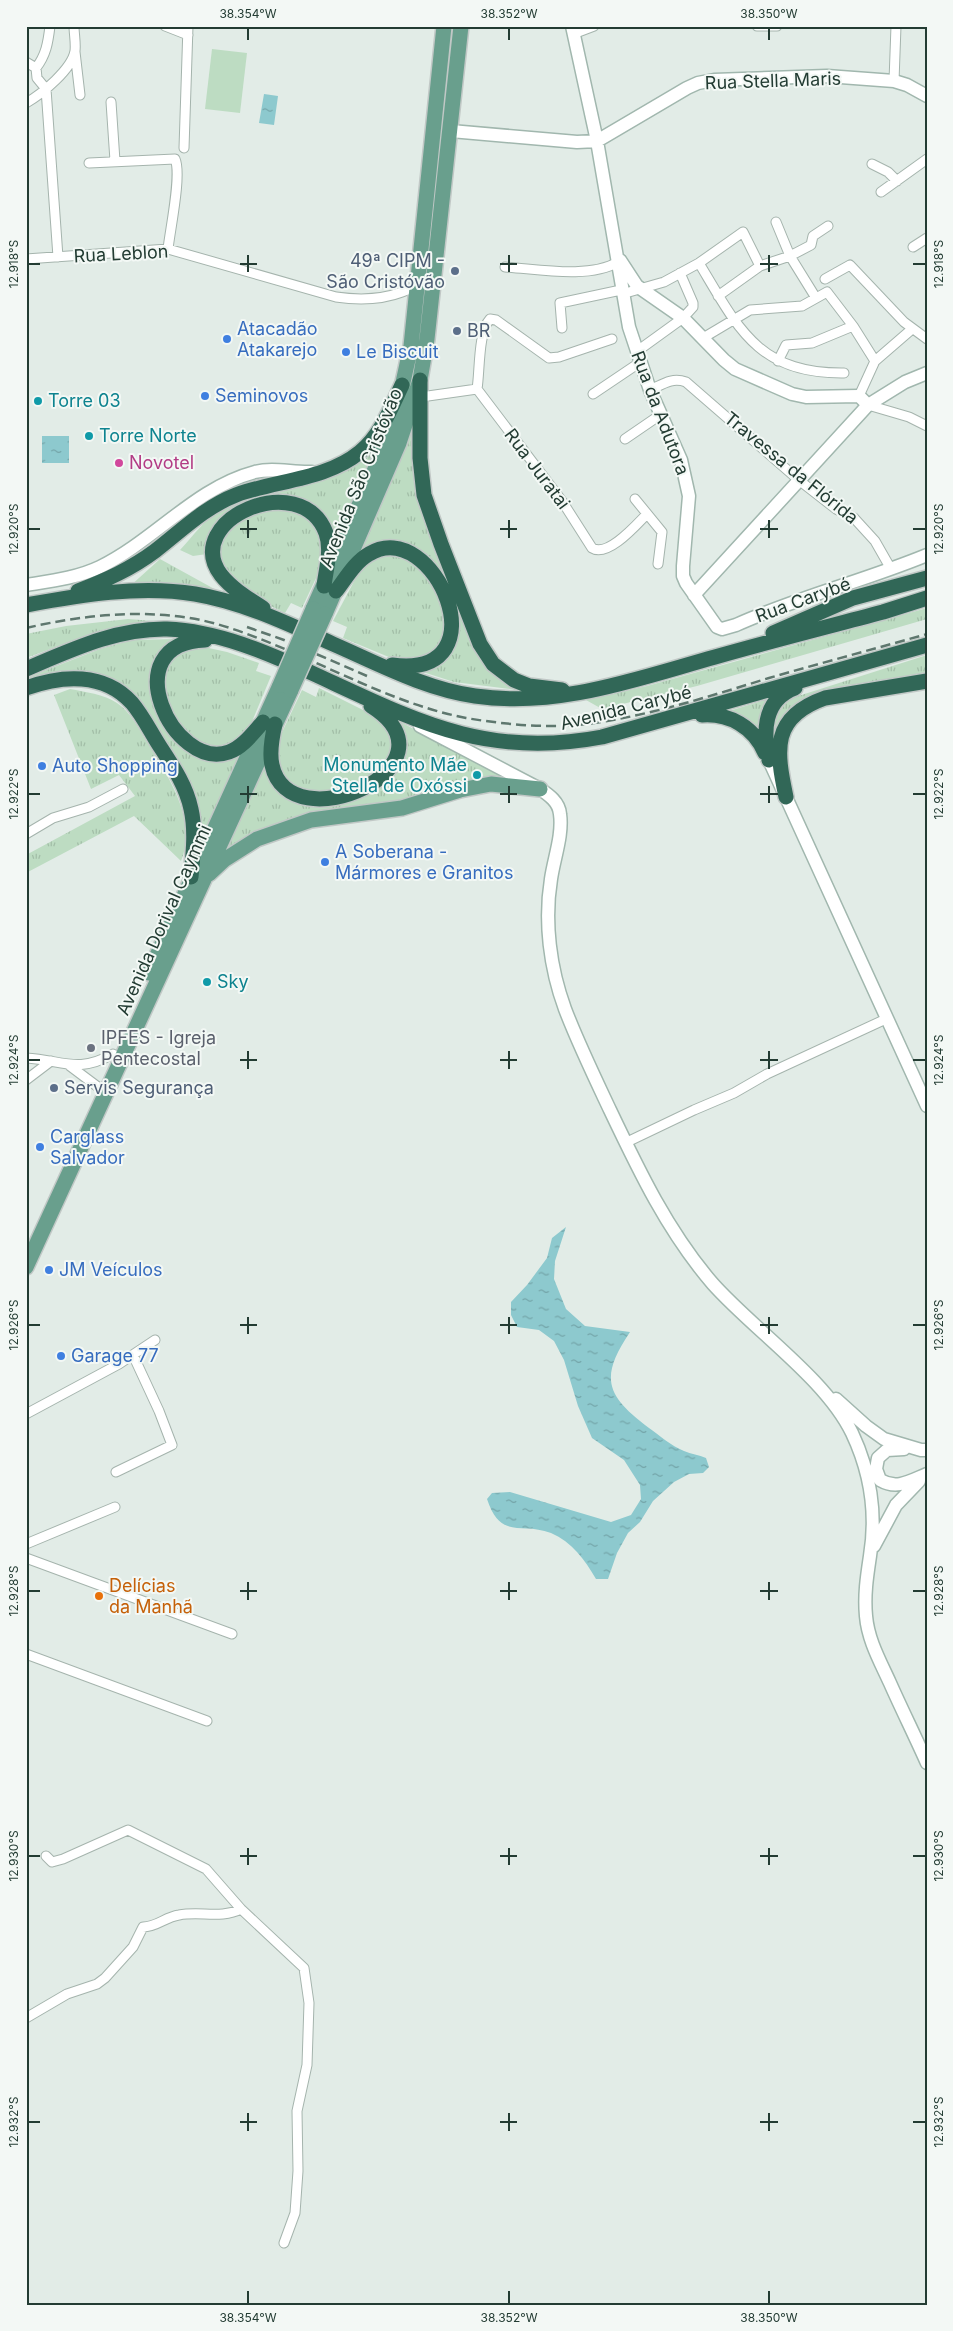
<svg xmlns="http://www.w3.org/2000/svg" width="953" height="2331" font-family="Inter,sans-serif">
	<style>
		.grass { fill: url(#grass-tufts) }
		.garden { fill: #bddcc2 }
		.water { fill: url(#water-ripples) }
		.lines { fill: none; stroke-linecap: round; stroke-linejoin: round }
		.street-casing { stroke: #a5b4ad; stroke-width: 11 }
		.secondary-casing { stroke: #a1b7ae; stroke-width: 15 }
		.primary-casing { stroke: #c1c8c6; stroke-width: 18 }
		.highway-casing { stroke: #c1c8c6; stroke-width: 18 }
		.street { stroke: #fff; stroke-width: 9 }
		.secondary { stroke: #fff; stroke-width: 12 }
		.primary { stroke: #699f8d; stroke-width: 15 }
		.highway { stroke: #316757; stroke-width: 15 }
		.rail { stroke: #5e776e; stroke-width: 2.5; stroke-dasharray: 10 5; stroke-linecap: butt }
		.primary-bridge-casing { stroke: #c1c8c6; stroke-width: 18; stroke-linecap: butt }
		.primary-bridge { stroke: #699f8d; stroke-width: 15 }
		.ticks { fill: none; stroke: #233c33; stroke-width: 2 }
		.service-dot { fill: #5c6f8a; stroke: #f3f8f5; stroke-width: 2 }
		.shop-dot { fill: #3f7fe0; stroke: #f3f8f5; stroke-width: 2 }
		.culture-dot { fill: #0f9aa8; stroke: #f3f8f5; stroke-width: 2 }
		.hotel-dot { fill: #d1479c; stroke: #f3f8f5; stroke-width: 2 }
		.worship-dot { fill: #6b7280; stroke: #f3f8f5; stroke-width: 2 }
		.food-dot { fill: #e8710a; stroke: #f3f8f5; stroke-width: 2 }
		.labels { text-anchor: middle; stroke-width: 4; stroke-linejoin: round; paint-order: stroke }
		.street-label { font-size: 18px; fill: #233c33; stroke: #f3f8f5 }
		.service-label { font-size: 18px; fill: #4e5e75; stroke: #f3f8f5; text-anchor: start }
		.shop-label { font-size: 18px; fill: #366cbe; stroke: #f3f8f5; text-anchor: start }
		.culture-label { font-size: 18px; fill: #0d838f; stroke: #f3f8f5; text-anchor: start }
		.hotel-label { font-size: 18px; fill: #b23c85; stroke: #f3f8f5; text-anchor: start }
		.worship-label { font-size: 18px; fill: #5b616d; stroke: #f3f8f5; text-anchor: start }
		.food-label { font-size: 18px; fill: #c56008; stroke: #f3f8f5; text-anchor: start }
		.neatline { fill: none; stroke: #233c33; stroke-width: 2 }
		.ticks-label { font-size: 12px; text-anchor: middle; fill: #233c33 }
	</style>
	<defs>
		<pattern id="grass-tufts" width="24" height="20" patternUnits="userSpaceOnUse" patternTransform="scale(1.25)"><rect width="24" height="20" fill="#bddcc2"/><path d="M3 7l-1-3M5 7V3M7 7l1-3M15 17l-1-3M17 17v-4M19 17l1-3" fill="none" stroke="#a2bea7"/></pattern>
		<pattern id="water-ripples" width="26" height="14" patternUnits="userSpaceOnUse" patternTransform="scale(1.25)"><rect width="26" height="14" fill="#8dc9ce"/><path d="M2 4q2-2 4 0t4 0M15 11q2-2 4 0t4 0" fill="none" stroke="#73a4a8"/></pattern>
	</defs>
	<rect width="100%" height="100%" fill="#e2ece7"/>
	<!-- grass -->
	<path class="grass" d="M414 423C416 449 416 478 421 504 434 569 471 628 506 683L518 690 454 682 423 672C436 667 449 661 455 647 469 614 436 548 400 542 386 539 373 546 360 551Z
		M378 448 334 545 323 517 256 501 207 554 193 556 180 550C194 535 208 515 226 505 255 489 287 490 318 481 341 474 359 462 378 448Z
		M285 506 319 525 324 561 302 608 291 603 285 613 254 598 221 566 217 550 221 535 244 515Z
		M407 553 433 580 449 625 434 657 396 660 343 638 347 627 333 621 359 572 371 557Z
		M160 559 218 591 129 587Z
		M927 608V619L697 686 602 709 586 700 647 686Z
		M128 619 153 621 102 630 26 658V634L66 626Z
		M180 639 153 672 187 748 243 750 198 847V822L121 685 26 683V678L100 649 132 640Z
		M195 645 227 652 259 663 256 671 271 676 246 736 230 747 198 746 165 706 164 670 171 658Z
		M927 655V674L861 686 780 723 774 735C773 720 780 707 792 698Z
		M319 688 381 719 391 736 390 763 357 788 304 794 282 777 275 747 302 690 316 697Z
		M70 689C85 692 104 694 117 703 130 711 139 729 147 742 168 776 198 820 181 861L134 816 26 873V855L135 796 119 775 91 789 54 695Z
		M775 697 761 734 726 712Z
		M395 719 506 778 251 834 227 849 266 760 284 794 368 792 377 788 393 774 399 727Z"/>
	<!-- garden -->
	<path class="garden" d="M212 49 247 53 240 113 205 109Z"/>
	<!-- water -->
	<path class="water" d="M264 94 278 96 274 125 259 123Z
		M42 436H69V463H42Z
		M566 1227 555 1261 554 1279 566 1309 585 1326 630 1332C599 1378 606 1396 649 1428 659 1435 671 1446 684 1451 691 1454 699 1455 706 1458L709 1467 703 1473 689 1474 674 1482 653 1501 640 1522 628 1533 617 1553 608 1579H596C585 1560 572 1542 551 1533 520 1521 501 1541 487 1499L492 1493 510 1492 611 1522 631 1515 641 1499 640 1485 624 1460 592 1438 578 1406 564 1360 554 1341 539 1330 517 1327 511 1315V1302L527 1285 547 1258 552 1238Z"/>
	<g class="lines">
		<!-- street casing -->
		<g class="street-casing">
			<path id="street" d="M165 26 188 35
				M757 26H777
				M573 34 594 26
				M75 52 80 95
				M26 62 36 68 37 78 46 89 58 257
				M36 68C46 55 48 43 50 26
				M894 81 896 26
				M111 102 115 161
				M26 103C42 94 72 69 75 51 76 43 74 34 74 26
				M184 148 188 26
				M89 163 175 159C182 174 170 230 168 249
				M872 164 888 172 897 181
				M881 192 927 159
				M776 222 790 256 816 298
				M913 247 927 238
				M26 259 168 249 336 297C357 300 381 300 402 292 408 290 410 288 417 288
				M699 263C738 328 758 374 844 373
				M505 267C538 269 589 279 618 262
				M825 279 850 265 904 322 927 339
				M622 294 664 282 699 263 743 232 760 266
				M718 296 760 266 790 256 811 245 813 236 828 226
				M562 328 560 303 621 290
				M703 338 750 310 802 306 827 292 853 326 875 361
				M612 339 559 357 549 358 496 320 490 319C478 332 480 371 477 389L562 501 592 548C608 558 637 524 647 514
				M636 352 683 318 693 307V303L680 273
				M778 361 786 345 812 343 853 326
				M650 390C663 384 672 377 686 382L800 481 836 509 854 518 875 541 891 569
				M593 394 639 363
				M859 396 875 361 912 329
				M421 397 477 389
				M868 405 909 417 927 426
				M625 439 660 415
				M635 499 662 532 658 564
				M26 834 53 818 89 807 123 789
				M26 1058C63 1060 77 1074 113 1054
				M70 1066 98 1087
				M26 1080 51 1061
				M625 1143 694 1110 734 1093 767 1074 886 1019
				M26 1414 119 1364 155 1340
				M116 1472 172 1445 159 1411 133 1355
				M26 1544 115 1507
				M26 1558 232 1634
				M26 1654 207 1721
				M46 1856 52 1862 63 1859 128 1830 206 1869 241 1909 304 1968 309 2003 307 2065 297 2111 298 2171 295 2213 284 2243
				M26 2018 67 1994 97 1984 105 1978 133 1947 143 1927C157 1927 165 1917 179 1915 201 1911 221 1919 241 1909"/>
		</g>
		<!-- secondary casing -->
		<g class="secondary-casing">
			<path id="secondary" d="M572 26 597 141 629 327 650 390 681 460 689 496 683 566V576L686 583 717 627 722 629 736 625C798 597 864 581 927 555
				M451 131 577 142 597 141 687 88 698 83 714 80 827 76 894 81 907 85 927 96
				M620 260 637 286 683 318 724 360 735 369 792 394 806 397 859 396 868 405
				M26 585C51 581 77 578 100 567 155 540 195 488 255 472 273 467 293 473 312 472
				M694 595 868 405 905 382 927 373
				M420 726 540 789C549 795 559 802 560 814 563 835 554 858 551 879 544 922 550 968 565 1009 578 1043 594 1076 610 1110 639 1171 668 1232 713 1284 754 1330 826 1379 852 1433 870 1471 877 1514 870 1556 867 1576 864 1595 866 1616 868 1640 880 1661 890 1683 902 1710 915 1736 927 1763
				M769 760 927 1106
				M836 1399 866 1426 884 1439 921 1450H927
				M904 1449 887 1450 878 1458 876 1469 880 1480C897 1490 910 1481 927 1474
				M874 1546 896 1505 919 1481"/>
		</g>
		<!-- primary casing -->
		<g class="primary-casing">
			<path id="primary" d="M313 609 384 449C397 416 403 381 411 346L444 26
				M325 614 399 443 420 380 427 339 461 26
				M209 874 224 860 257 839 311 820 402 808 460 790 491 784 540 789
				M149 973 280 685
				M26 1267 291 690"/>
		</g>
		<!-- highway casing -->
		<g class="highway-casing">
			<path id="highway" d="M420 380V458L424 495 441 544 480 644 493 664 514 680 529 686 562 690
				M78 591C106 580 131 569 155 551 181 531 205 507 236 495 276 480 326 480 360 452 381 435 391 408 402 385
				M336 591C346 578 355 562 369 554 434 514 505 680 392 665
				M26 605C81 595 139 585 195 594 243 602 289 624 333 644 379 664 425 689 475 696 558 708 636 679 715 657 771 641 827 627 883 612L927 598
				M263 608C249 599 232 589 221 575 180 520 301 467 326 533 332 550 326 569 324 586
				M773 633 853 598 927 578
				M205 640C113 643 173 772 229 752 243 747 253 733 263 722
				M26 669C71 650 117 628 167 629 218 631 268 653 314 674 416 721 486 759 602 737L927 645
				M26 688C62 675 104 672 132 703 143 716 150 731 159 745 172 765 186 785 191 809 196 831 193 855 191 877
				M702 715C729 713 754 727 765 753
				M275 724C272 737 269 752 272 765 289 845 466 766 371 706
				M769 760C763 732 763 700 795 688
				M786 797C776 750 771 717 825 698L927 681"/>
		</g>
		<!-- street -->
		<use href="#street" class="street"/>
		<!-- secondary -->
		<use href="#secondary" class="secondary"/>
		<!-- primary -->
		<use href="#primary" class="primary"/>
		<!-- highway -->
		<use href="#highway" class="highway"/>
		<!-- rail -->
		<path class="rail" d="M247 627 284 640 367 676
			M26 628C87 614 156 607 217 624 302 649 379 701 466 718 502 724 542 728 578 725 643 718 707 697 769 678 821 663 874 649 927 634"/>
		<!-- primary-bridge casing -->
		<g class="primary-bridge-casing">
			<path id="primary-bridge" d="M280 685 313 609
				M291 690 325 614"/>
		</g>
		<!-- primary-bridge -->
		<use href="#primary-bridge" class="primary-bridge"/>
	</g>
	<!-- ticks -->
	<path class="ticks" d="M248 28V40M509 28V40M769 28V40M248 255V272M509 255V272M769 255V272M28 264H40M240 264H257M500 264H517M760 264H778M913 264H926M248 520V538M509 520V538M769 520V538M28 529H40M240 529H257M500 529H517M760 529H778M913 529H926M248 786V803M509 786V803M769 786V803M28 794H40M240 794H257M500 794H517M760 794H778M913 794H926M248 1051V1069M509 1051V1069M769 1051V1069M28 1060H40M240 1060H257M500 1060H517M760 1060H778M913 1060H926M248 1317V1334M509 1317V1334M769 1317V1334M28 1325H40M240 1325H257M500 1325H517M760 1325H778M913 1325H926M248 1582V1600M509 1582V1600M769 1582V1600M28 1591H40M240 1591H257M500 1591H517M760 1591H778M913 1591H926M248 1848V1865M509 1848V1865M769 1848V1865M28 1856H40M240 1856H257M500 1856H517M760 1856H778M913 1856H926M248 2113V2131M509 2113V2131M769 2113V2131M28 2122H40M240 2122H257M500 2122H517M760 2122H778M913 2122H926M248 2291V2304M509 2291V2304M769 2291V2304"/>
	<!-- markers -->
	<g class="service-dot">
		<circle cx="455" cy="271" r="5"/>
		<circle cx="457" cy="331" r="5"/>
		<circle cx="54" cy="1088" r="5"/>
	</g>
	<g class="shop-dot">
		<circle cx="227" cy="339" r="5"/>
		<circle cx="346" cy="352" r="5"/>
		<circle cx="205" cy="396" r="5"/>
		<circle cx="42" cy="766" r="5"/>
		<circle cx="325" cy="862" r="5"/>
		<circle cx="40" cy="1147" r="5"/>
		<circle cx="49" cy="1270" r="5"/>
		<circle cx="61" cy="1356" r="5"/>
	</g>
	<g class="culture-dot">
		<circle cx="38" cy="401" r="5"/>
		<circle cx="89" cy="436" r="5"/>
		<circle cx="477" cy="775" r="5"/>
		<circle cx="207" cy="982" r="5"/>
	</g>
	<circle class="hotel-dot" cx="119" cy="463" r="5"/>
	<circle class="worship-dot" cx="91" cy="1048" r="5"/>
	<circle class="food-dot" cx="99" cy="1596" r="5"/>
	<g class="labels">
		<!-- street labels -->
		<g class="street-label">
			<text transform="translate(773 81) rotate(-2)" y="6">Rua Stella Maris</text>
			<text transform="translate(121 254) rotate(-3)" y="6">Rua Leblon</text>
			<text transform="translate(660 413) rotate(69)" y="6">Rua da Adutora</text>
			<text transform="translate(791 468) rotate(39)" y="6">Travessa da Flórida</text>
			<text transform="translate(537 469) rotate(53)" y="6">Rua Juratai</text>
			<text transform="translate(361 478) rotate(-68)" y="6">Avenida São Cristóvão</text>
			<text transform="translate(803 600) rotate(-20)" y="6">Rua Carybé</text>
			<text transform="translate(626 708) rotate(-14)" y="6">Avenida Carybé</text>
			<text transform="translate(164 920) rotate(-66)" y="6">Avenida Dorival Caymmi</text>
		</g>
		<!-- service labels -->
		<g class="service-label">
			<text x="445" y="267" text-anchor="end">49ª CIPM -<tspan x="445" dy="21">São Cristóvão</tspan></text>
			<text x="467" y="337">BR</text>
			<text x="64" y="1094">Servis Segurança</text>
		</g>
		<!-- shop labels -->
		<g class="shop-label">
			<text x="237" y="335">Atacadão<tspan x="237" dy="21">Atakarejo</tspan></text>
			<text x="356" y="358">Le Biscuit</text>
			<text x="215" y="402">Seminovos</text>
			<text x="52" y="772">Auto Shopping</text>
			<text x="335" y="858">A Soberana -<tspan x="335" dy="21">Mármores e Granitos</tspan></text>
			<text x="50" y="1143">Carglass<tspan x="50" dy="21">Salvador</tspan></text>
			<text x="59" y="1276">JM Veículos</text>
			<text x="71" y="1362">Garage 77</text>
		</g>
		<!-- culture labels -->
		<g class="culture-label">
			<text x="48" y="407">Torre 03</text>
			<text x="99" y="442">Torre Norte</text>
			<text x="467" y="771" text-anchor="end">Monumento Mãe<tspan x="467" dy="21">Stella de Oxóssi</tspan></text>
			<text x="217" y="988">Sky</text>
		</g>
		<!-- hotel labels -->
		<g class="hotel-label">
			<text x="129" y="469">Novotel</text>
		</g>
		<!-- worship labels -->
		<g class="worship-label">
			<text x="101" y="1044">IPFES - Igreja<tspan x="101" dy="21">Pentecostal</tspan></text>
		</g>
		<!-- food labels -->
		<g class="food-label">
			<text x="109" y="1592">Delícias<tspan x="109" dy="21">da Manhã</tspan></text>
		</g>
	</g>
	<!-- border -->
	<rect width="953" height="2331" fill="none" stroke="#f3f8f5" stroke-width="55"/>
	<rect x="28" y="28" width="898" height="2276" class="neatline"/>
	<g class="ticks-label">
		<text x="248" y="18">38.354°W</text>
		<text x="509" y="18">38.352°W</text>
		<text x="769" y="18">38.350°W</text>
		<text transform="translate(14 264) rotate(-90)" y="4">12.918°S</text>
		<text transform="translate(939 264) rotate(-90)" y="4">12.918°S</text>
		<text transform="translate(14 529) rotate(-90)" y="4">12.920°S</text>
		<text transform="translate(939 529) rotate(-90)" y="4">12.920°S</text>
		<text transform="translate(14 794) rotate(-90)" y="4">12.922°S</text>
		<text transform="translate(939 794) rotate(-90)" y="4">12.922°S</text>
		<text transform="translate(14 1060) rotate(-90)" y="4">12.924°S</text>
		<text transform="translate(939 1060) rotate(-90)" y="4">12.924°S</text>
		<text transform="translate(14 1325) rotate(-90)" y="4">12.926°S</text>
		<text transform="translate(939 1325) rotate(-90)" y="4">12.926°S</text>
		<text transform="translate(14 1591) rotate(-90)" y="4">12.928°S</text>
		<text transform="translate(939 1591) rotate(-90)" y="4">12.928°S</text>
		<text transform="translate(14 1856) rotate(-90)" y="4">12.930°S</text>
		<text transform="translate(939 1856) rotate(-90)" y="4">12.930°S</text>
		<text transform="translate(14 2122) rotate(-90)" y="4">12.932°S</text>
		<text transform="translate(939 2122) rotate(-90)" y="4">12.932°S</text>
		<text x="248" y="2322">38.354°W</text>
		<text x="509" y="2322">38.352°W</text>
		<text x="769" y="2322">38.350°W</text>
	</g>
</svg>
